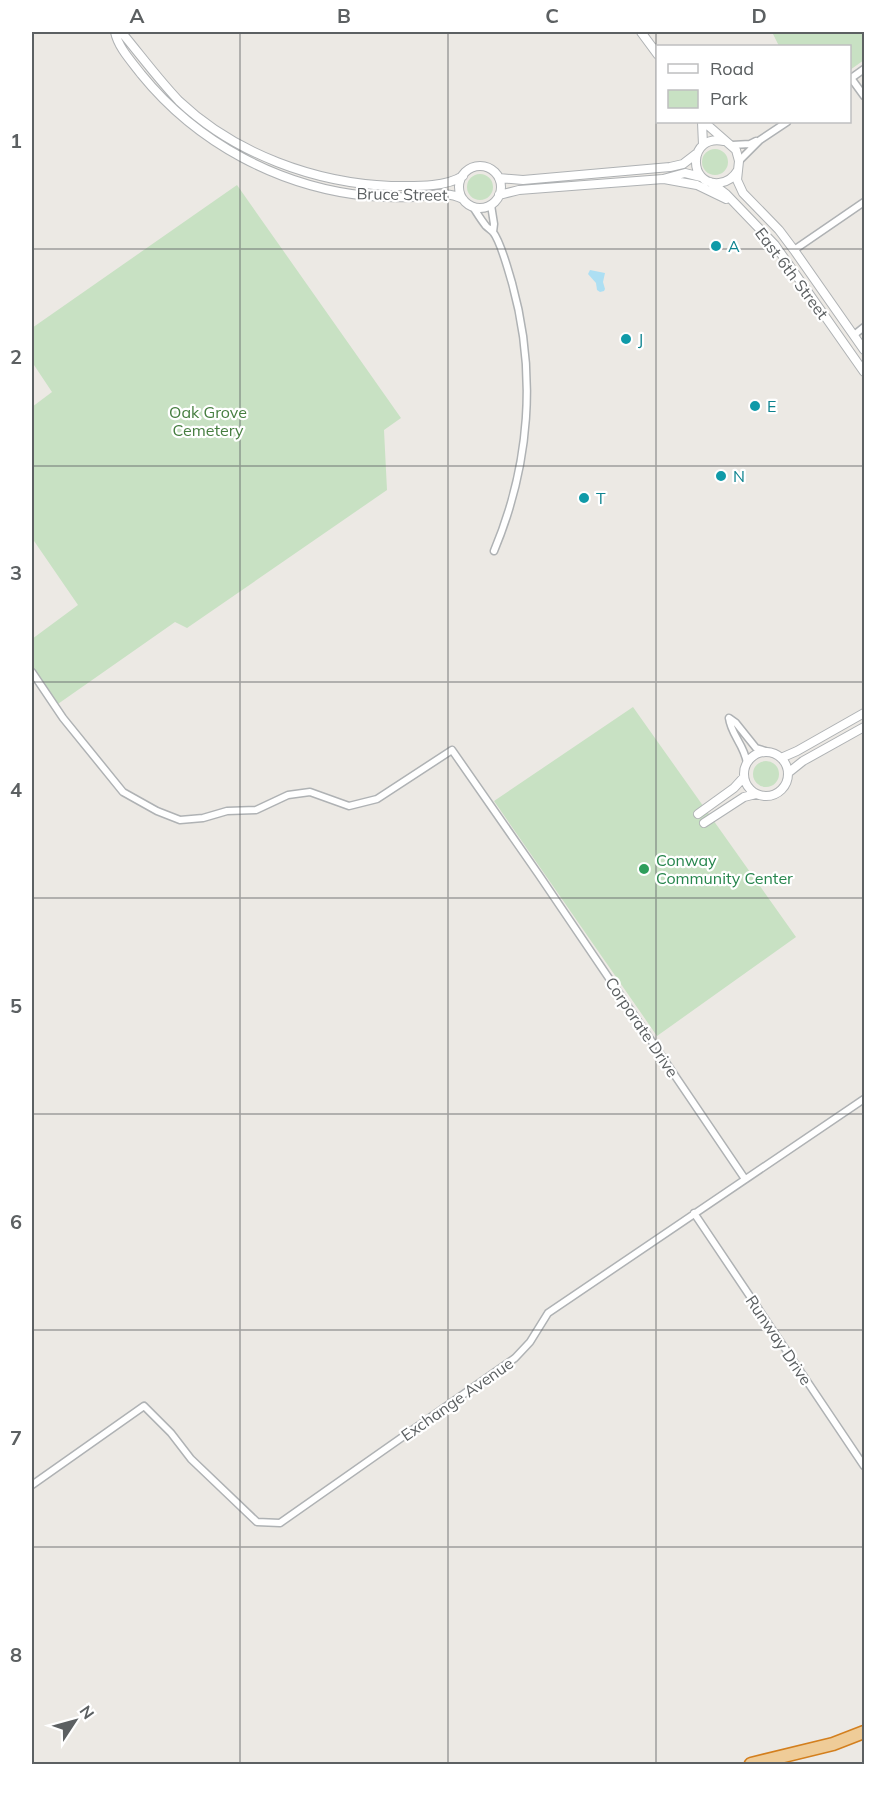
<svg xmlns="http://www.w3.org/2000/svg" width="896" height="1796" font-family="Mulish,sans-serif">
	<style>
		.green { fill: #c8e1c3 }
		.water { fill: #addff3 }
		.lines { fill: none; stroke-linecap: round; stroke-linejoin: round }
		.minor-casing { stroke: #afb2b4; stroke-width: 9 }
		.tertiary-casing { stroke: #afb2b4; stroke-width: 10 }
		.motorway-casing { stroke: #d37f1e; stroke-width: 15 }
		.minor { stroke: #fff; stroke-width: 6 }
		.tertiary { stroke: #fff; stroke-width: 8 }
		.motorway { stroke: #efcc98; stroke-width: 12 }
		.grid { fill: none; stroke: #5c6062; stroke-width: 1.5; stroke-opacity: 0.55 }
		.culture-dot { fill: #0f9aa8; stroke: #fff; stroke-width: 2 }
		.leisure-dot { fill: #2e9e5b; stroke: #fff; stroke-width: 2 }
		.labels { text-anchor: middle; stroke-width: 4.5; stroke-linejoin: round; paint-order: stroke }
		.street-label { font-size: 16px; fill: #5c6062; stroke: #fff }
		.culture-label { font-size: 16px; fill: #0d838f; stroke: #fff; text-anchor: start }
		.park-label { font-size: 16px; fill: #467e40; stroke: #fff }
		.leisure-label { font-size: 16px; fill: #27864d; stroke: #fff; text-anchor: start }
		.neatline { fill: none; stroke: #5c6062; stroke-width: 2 }
		.grid-label { font-size: 20px; text-anchor: middle; font-weight: bold; fill: #5c6062 }
	</style>
	<rect width="100%" height="100%" fill="#ece9e4"/>
	<!-- green -->
	<path class="green" d="M772 32H864V60L850 70V46H779Z
		M702 162a13 13 0 1 1 26 0a13 13 0 1 1-26 0Z
		M467 187a13 13 0 1 1 26 0a13 13 0 1 1-26 0Z
		M237 185 401 418 384 430 387 490 187 628 175 622 55 706 32 672V639L78 605 32 538V407L52 392 32 362V328Z
		M633 707 796 937 657 1036 494 801Z
		M753 774a13 13 0 1 1 26 0a13 13 0 1 1-26 0Z"/>
	<!-- water -->
	<path class="water" d="M590 270 605 273 603 282 605 289 604 291 600 292 597 290 596 283 588 274Z"/>
	<g class="lines">
		<!-- minor casing -->
		<g class="minor-casing">
			<path id="minor" d="M851 78 864 96
				M850 79 864 69
				M732 145 750 144 756 141
				M739 161 760 140 787 122
				M491 205 494 224 493 232
				M473 207C477 213 481 220 486 226 488 228 491 230 493 232 501 242 508 270 512 283 537 373 530 465 494 551
				M794 250 864 202
				M854 335 864 327
				M32 672 63 718 123 792 157 811 180 820 203 818 227 811 256 810 288 795 310 792 349 806 377 799 452 750 539 875 745 1179
				M729 718 736 723 756 748 769 752
				M729 718C731 735 744 744 747 763
				M694 1213 864 1466
				M32 1485 144 1406 171 1433 191 1459 257 1522 280 1523 515 1358 530 1342 548 1313 864 1099"/>
		</g>
		<!-- tertiary casing -->
		<g class="tertiary-casing">
			<path id="tertiary" d="M115 32C118 47 131 61 141 74 197 143 279 187 368 196 383 197 398 198 414 197 432 196 445 190 463 199
				M118 32 123 34C142 57 159 80 179 101 235 154 315 183 391 186 413 186 444 188 463 176
				M641 32 658 55
				M702 122 703 145
				M704 122 736 150 739 161 737 180 743 193 779 230 794 250 864 350
				M724 141C688 133 687 186 719 183 728 182 734 177 738 170
				M459 187a21 21 0 1 1 42 0a21 21 0 1 1-42 0Z
				M499 178 523 180 670 167 683 164 696 154
				M664 179 697 185 726 199
				M710 182 726 194 775 245 864 372
				M499 195 519 190 663 179 685 173 701 177
				M744 774a22 22 0 1 1 44 0a22 22 0 1 1-44 0Z
				M781 758 797 751 864 713
				M788 773 803 761 864 727
				M698 814 734 788 744 777
				M704 823 744 797 756 794"/>
		</g>
		<!-- motorway casing -->
		<g class="motorway-casing">
			<path id="motorway" d="M751 1764 833 1744 864 1732"/>
		</g>
		<!-- minor -->
		<use href="#minor" class="minor"/>
		<!-- tertiary -->
		<use href="#tertiary" class="tertiary"/>
		<!-- motorway -->
		<use href="#motorway" class="motorway"/>
	</g>
	<!-- grid -->
	<path class="grid" d="M240 32V1764M448 32V1764M656 32V1764M32 249H864M32 466H864M32 682H864M32 898H864M32 1114H864M32 1330H864M32 1547H864"/>
	<!-- markers -->
	<g class="culture-dot">
		<circle cx="716" cy="246" r="6"/>
		<circle cx="626" cy="339" r="6"/>
		<circle cx="755" cy="406" r="6"/>
		<circle cx="721" cy="476" r="6"/>
		<circle cx="584" cy="498" r="6"/>
	</g>
	<circle class="leisure-dot" cx="644" cy="869" r="6"/>
	<g class="labels">
		<!-- street labels -->
		<g class="street-label">
			<text transform="translate(402 194) rotate(1)" y="6">Bruce Street</text>
			<text transform="translate(792 273) rotate(53)" y="6">East 6th Street</text>
			<text transform="translate(642 1027) rotate(56)" y="6">Corporate Drive</text>
			<text transform="translate(779 1340) rotate(56)" y="6">Runway Drive</text>
			<text transform="translate(457 1399) rotate(-35)" y="6">Exchange Avenue</text>
		</g>
		<!-- culture labels -->
		<g class="culture-label">
			<text x="728" y="252">A</text>
			<text x="638" y="345">J</text>
			<text x="767" y="412">E</text>
			<text x="733" y="482">N</text>
			<text x="596" y="504">T</text>
		</g>
		<!-- park labels -->
		<g class="park-label">
			<text x="208" y="418">Oak Grove<tspan x="208" dy="18">Cemetery</tspan></text>
		</g>
		<!-- leisure labels -->
		<g class="leisure-label">
			<text x="656" y="866">Conway<tspan x="656" dy="18">Community Center</tspan></text>
		</g>
	</g>
	<!-- border -->
	<rect width="896" height="1796" fill="none" stroke="#ffffff" stroke-width="66"/>
	<!-- legend -->
	<rect x="656" y="45" width="195" height="78" fill="#ffffff" stroke="#bebfc0" stroke-width="1.5"/>
	<rect x="668" y="64" width="30" height="9" fill="#ffffff" stroke="#bebfc0" stroke-width="1.5"/>
	<text x="710" y="75" font-size="18" fill="#5c6062">Road</text>
	<rect x="668" y="90" width="30" height="18" fill="#c8e1c3" stroke="#bebfc0" stroke-width="1.5"/>
	<text x="710" y="105" font-size="18" fill="#5c6062">Park</text>
	<!-- north arrow -->
	<g transform="translate(75 1721) rotate(54)" stroke="#ffffff" stroke-width="4.5" paint-order="stroke">
	<path d="M0-4.5L10 22L0 15L-10 22Z" fill="#5c6062"/>
	<text y="-9" font-size="16" font-weight="bold" text-anchor="middle" fill="#5c6062">N</text>
	</g>
	<rect x="33" y="33" width="830" height="1730" class="neatline"/>
	<g class="grid-label">
		<text x="137" y="23">A</text>
		<text x="344" y="23">B</text>
		<text x="552" y="23">C</text>
		<text x="759" y="23">D</text>
		<text x="16" y="148">1</text>
		<text x="16" y="364">2</text>
		<text x="16" y="580">3</text>
		<text x="16" y="797">4</text>
		<text x="16" y="1013">5</text>
		<text x="16" y="1229">6</text>
		<text x="16" y="1445">7</text>
		<text x="16" y="1662">8</text>
	</g>
</svg>
